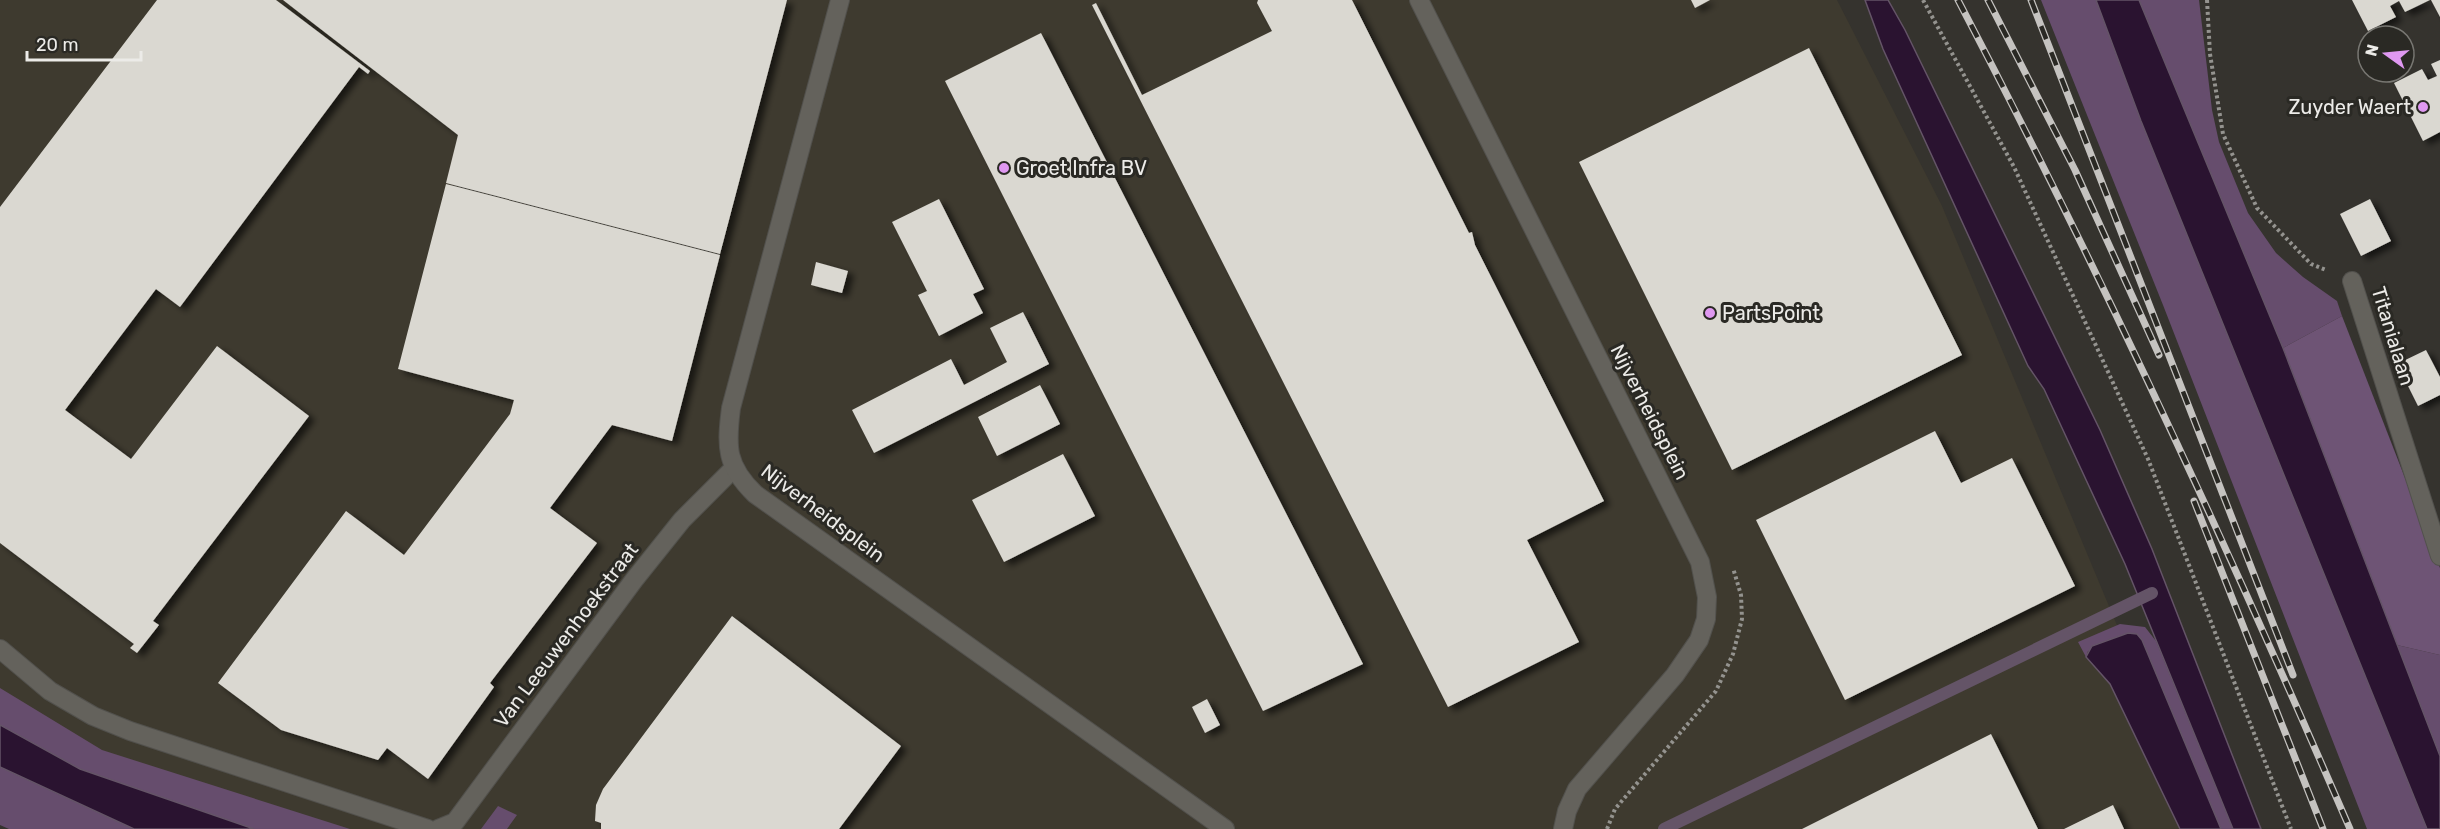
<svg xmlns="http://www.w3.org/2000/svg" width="2440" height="829" font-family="Rubik,sans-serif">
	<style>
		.built { fill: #3e3a2f }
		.green { fill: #664d6d }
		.forest { fill: #6e5475 }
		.water { fill: #2a1330; stroke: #645467; stroke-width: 1.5 }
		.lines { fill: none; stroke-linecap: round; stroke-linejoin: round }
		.stream { stroke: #645467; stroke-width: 12 }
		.building { fill: #dad8d1; filter: url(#shadow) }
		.street-casing { stroke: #52514d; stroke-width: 20 }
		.secondary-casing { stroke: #52514d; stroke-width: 20 }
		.path { stroke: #94938f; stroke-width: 4; stroke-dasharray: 3 3; stroke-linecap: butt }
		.street { stroke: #64625c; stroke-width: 18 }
		.secondary { stroke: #64625c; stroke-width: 18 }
		.rail-casing { stroke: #c5c3c0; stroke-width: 7 }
		.rail { stroke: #2a2924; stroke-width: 4.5; stroke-dasharray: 14; stroke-linecap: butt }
		.poi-dot { fill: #df98f1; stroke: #2a2924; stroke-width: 2 }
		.labels { text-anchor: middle; stroke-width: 6; stroke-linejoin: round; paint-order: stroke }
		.poi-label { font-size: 20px; fill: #ecebe8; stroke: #2a2924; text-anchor: start }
		.street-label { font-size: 20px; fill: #ecebe8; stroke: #2a2924 }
	</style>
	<defs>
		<filter id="shadow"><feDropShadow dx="6" dy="4" stdDeviation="3" flood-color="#0009"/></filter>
	</defs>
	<rect width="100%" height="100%" fill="#35332e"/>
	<!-- built -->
	<path class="built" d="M0 0H1837L1942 206 2202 829H20L0 819Z"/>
	<!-- green -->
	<path class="green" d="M2041 0H2096L2141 121 2427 829H2367L2163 305Z
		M2139 0H2199L2212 110 2219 142 2248 213 2276 253 2303 277 2337 301 2342 316 2283 348Z
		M2120 624 2145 627 2156 641 2233 829H2221L2142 640 2088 651 2086 657 2078 642Z
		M2397 645 2440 655V756Z
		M0 688 102 750 350 829H254L80 769 0 725Z
		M0 767 119 822 134 829H9L0 825Z
		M498 806 517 815 507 829H481Z"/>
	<!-- forest -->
	<path class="forest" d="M2342 316 2440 568V655L2397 645 2283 348Z"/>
	<!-- water -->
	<path class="water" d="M1865 0H1888L1905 30 2100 430 2152 549 2261 829H2233L2125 564 2044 389 2028 366 1883 49Z
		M2096 0H2139L2283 348 2440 756V829H2427L2141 121Z
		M2128 633 2137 634 2142 640 2221 829H2180L2110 684 2086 657 2092 646Z
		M0 725 80 769 254 829H134L0 767Z"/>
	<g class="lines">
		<!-- stream -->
		<path class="stream" d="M1664 829 2152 593"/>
	</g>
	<!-- building -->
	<path class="building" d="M157 0H276L370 71 368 74 359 67 180 307 156 289 65 410 131 459 217 346 309 416 153 621 159 625 137 653 130 648 134 644 0 543V207Z
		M283 0H787L720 254 446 183 458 135Z
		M1258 0H1352L1469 233 1472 232 1475 245 1604 501 1527 540 1579 642 1448 707 1092 5 1096 3 1142 95 1272 31 1257 3Z
		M1691 0H1710L1695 8Z
		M2352 0H2430L2405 12 2399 1 2390 6 2396 17 2368 31Z
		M2431 0H2440V17Z
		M1041 33 1363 664 1263 711 945 81Z
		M1809 48 1962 355 1732 470 1579 162Z
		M2440 60V132L2423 141 2394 83 2422 69 2428 80 2437 76 2431 64Z
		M446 184 720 255 672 441 612 425 550 508 597 543 490 683 494 687 428 779 387 748 378 760 281 730 218 683 346 511 404 555 510 414 514 400 398 369Z
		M939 199 984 289 973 294 983 313 939 336 918 295 927 291 892 222Z
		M2370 199 2391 241 2361 256 2340 214Z
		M816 262 848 271 842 293 811 285Z
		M1023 312 1049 364 874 453 852 410 951 359 964 385 1007 362 990 328Z
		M2426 350 2440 377V395L2418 406 2397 364Z
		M1040 385 1060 424 997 456 978 417Z
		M1935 431 1961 483 2012 458 2075 586 1845 700 1756 520Z
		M1063 454 1095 516 1004 562 972 500Z
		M732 616 901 746 839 829H601V823L595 821 596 805 603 789Z
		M1207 699 1220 725 1205 733 1192 707Z
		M1991 734 2038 829H1802Z
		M2113 805 2124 829H2064Z"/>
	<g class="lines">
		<!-- street casing -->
		<g class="street-casing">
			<path id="street" d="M2352 281 2440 556
				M0 649 50 691 93 716 130 731 428 829
				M438 829 455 822 634 580 682 520 733 469"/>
		</g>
		<!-- secondary casing -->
		<g class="secondary-casing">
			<path id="secondary" d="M840 0 731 408C726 447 726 466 755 494L1225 829
				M1419 0 1700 562 1707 597 1706 619 1699 640 1675 675 1577 789 1567 811 1563 829"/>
		</g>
		<!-- path -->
		<path class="path" d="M1923 0 2014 167 2148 459 2291 829
			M2207 0 2210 54 2223 134 2257 208 2311 264 2326 270
			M1607 829 1615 809 1716 691 1733 654 1742 619 1741 595 1733 568"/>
		<!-- street -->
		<use href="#street" class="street"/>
		<!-- secondary -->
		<use href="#secondary" class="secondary"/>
		<!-- rail casing -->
		<g class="rail-casing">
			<path id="rail" d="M1958 0C2100 271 2229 549 2350 829
				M1988 0 2075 170 2159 355
				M2031 0 2293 675
				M2194 501 2323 829"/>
		</g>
		<!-- rail -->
		<use href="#rail" class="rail"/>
	</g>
	<!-- markers -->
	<g class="poi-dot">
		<circle cx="2423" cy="107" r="6"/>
		<circle cx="1004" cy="168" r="6"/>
		<circle cx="1710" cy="313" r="6"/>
	</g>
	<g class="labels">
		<!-- poi labels -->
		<g class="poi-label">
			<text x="2411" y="114" text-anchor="end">Zuyder Waert</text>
			<text x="1016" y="175">Groet Infra BV</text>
			<text x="1722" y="320">PartsPoint</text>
		</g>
		<!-- street labels -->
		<g class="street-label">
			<text transform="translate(2393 336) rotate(73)" y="7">Titanialaan</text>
			<text transform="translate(1650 412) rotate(63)" y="7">Nijverheidsplein</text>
			<text transform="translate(823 513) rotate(37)" y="7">Nijverheidsplein</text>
			<text transform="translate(566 635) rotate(-53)" y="7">Van Leeuwenhoekstraat</text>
		</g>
	</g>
	<!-- north arrow -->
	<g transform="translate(2386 54) rotate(285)"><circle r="28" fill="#2a2924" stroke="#787772" stroke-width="1.5"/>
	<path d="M0-4.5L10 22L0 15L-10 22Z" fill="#df98f1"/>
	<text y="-9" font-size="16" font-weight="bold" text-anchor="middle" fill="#ecebe8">N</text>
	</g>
	<!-- scale -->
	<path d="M27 51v9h114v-9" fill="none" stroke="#ecebe8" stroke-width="3"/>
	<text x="36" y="51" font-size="18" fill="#ecebe8" stroke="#2a2924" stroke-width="4.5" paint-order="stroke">20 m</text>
</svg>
